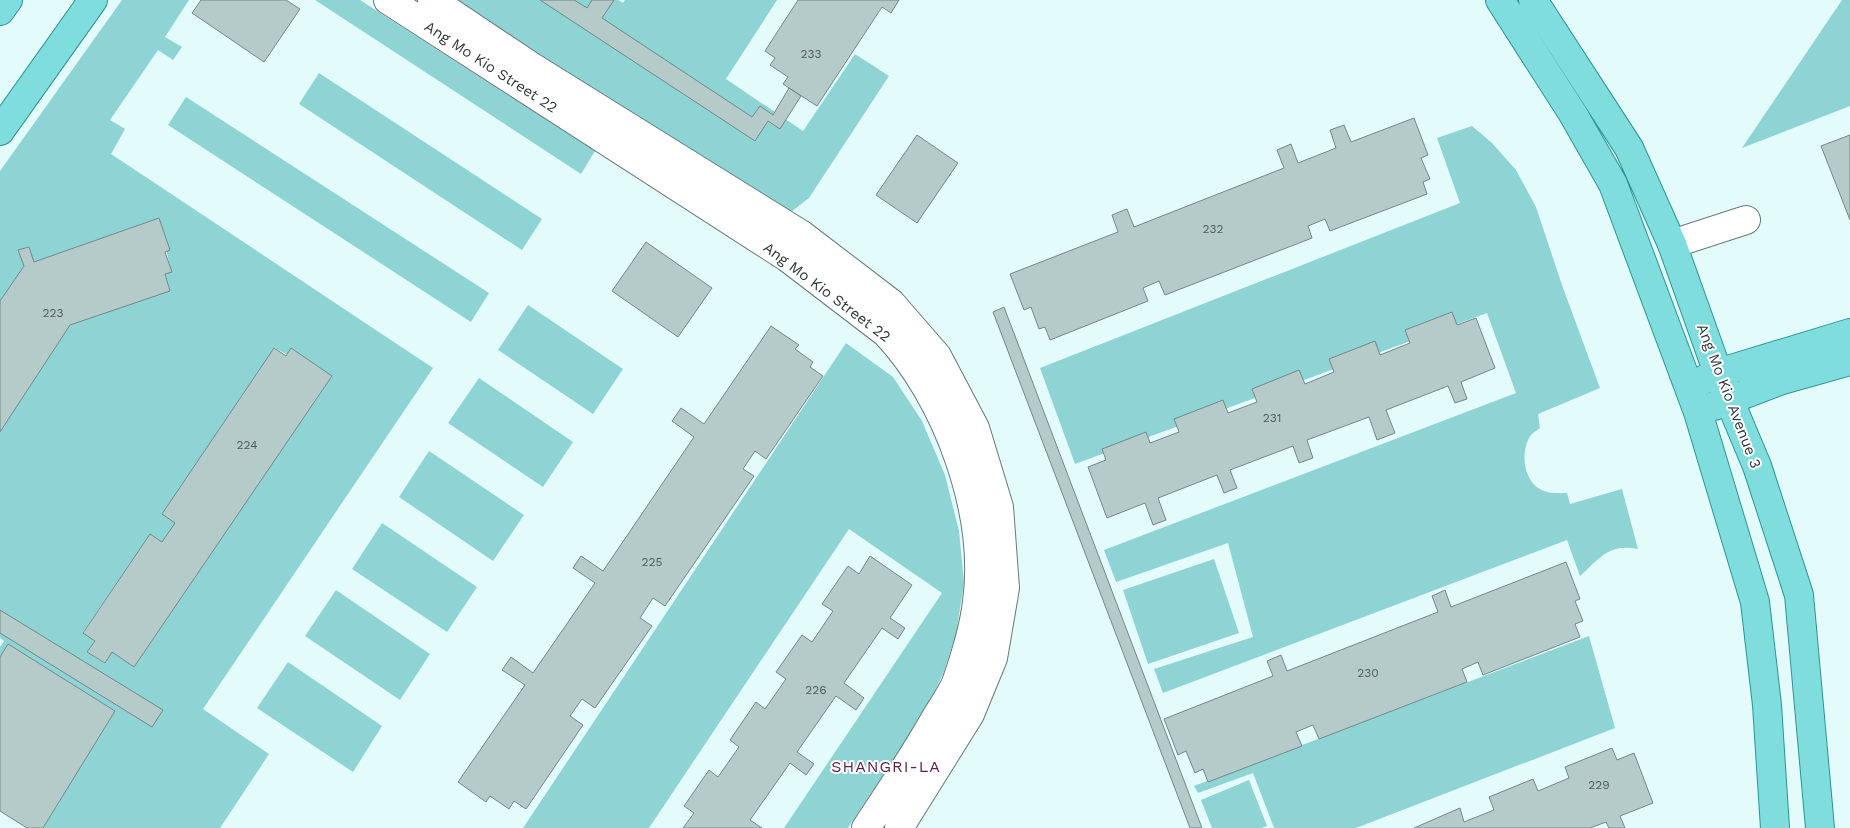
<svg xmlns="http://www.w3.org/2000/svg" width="1850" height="828" font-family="'Work Sans',sans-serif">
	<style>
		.green { fill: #8fd4d4; fill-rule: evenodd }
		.building { fill: #b4cbca; stroke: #738888 }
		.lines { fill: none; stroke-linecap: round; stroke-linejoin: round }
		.minor-casing { stroke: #647979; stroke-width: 30 }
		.major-casing { stroke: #2b9595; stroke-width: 30 }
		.minor { stroke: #fff; stroke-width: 28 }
		.major { stroke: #7fdddd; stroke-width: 28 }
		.labels { text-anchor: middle; stroke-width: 4; stroke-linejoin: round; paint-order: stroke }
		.number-label { font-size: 12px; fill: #505d5c }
		.street-label { font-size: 15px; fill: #2f3838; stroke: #fff }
		.neighbourhood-label { font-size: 16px; letter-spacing: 1px; fill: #5e2247; stroke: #fff }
	</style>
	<rect width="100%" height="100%" fill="#e4fbfb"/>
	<!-- green -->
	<path class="green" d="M122 0H189L165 37 182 47 173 60 158 50 110 120 125 129 111 154 433 368 203 709 269 754 220 828H43L115 711 8 644 0 657V647L4 641 0 638V432L70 325 170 290 165 274 171 271 159 218 34 262 29 247 19 250 24 266 0 301V171ZM274 348 332 376 134 667 112 652 104 663 87 652 95 641 83 632 150 534 162 542 175 523 162 514Z
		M315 0H360L595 151 581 174Z
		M453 0H618L623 3 625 0H777L726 79 803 131 855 54 889 76 809 198 791 212 769 203Z
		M1842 0H1850V106L1742 148Z
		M319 73 542 219 522 250 299 104Z
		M186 97 489 293 471 322 168 125Z
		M1472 126 1492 143 1516 170 1536 207 1563 288 1600 388 1538 414 1540 428C1538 430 1533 432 1531 435 1520 450 1523 480 1540 489 1548 494 1558 493 1567 493L1570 504 1622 489 1638 549C1609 543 1600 558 1580 576L1567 540 1163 693 1154 669 1253 637 1228 543 1116 582 1104 550 1516 393 1487 313 1075 464 1040 368 1460 203 1437 138Z
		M528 305 623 369 593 414 498 350Z
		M846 343 893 377 922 421 945 475 959 531 964 583 956 634 944 671 928 707 848 828H784L942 593 849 529 649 828H523Z
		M479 378 573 442 543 487 448 423Z
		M429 451 524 515 493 561 399 497Z
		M382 523 477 587 447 632 352 569Z
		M1214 559 1239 633 1148 664 1123 590Z
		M336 590 430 654 400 700 305 636Z
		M1589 636 1615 728 1356 828H1274L1253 773 1198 793 1194 786Z
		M288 662 382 726 353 772 257 708Z
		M1249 780 1267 826 1261 828H1212L1201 800Z"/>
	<!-- building -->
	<path class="building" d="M201 0H286L300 9 264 62 192 13Z
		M540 0H574L587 8 592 0H614L602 18 752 117 760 106 773 115 789 88 801 96 780 129 768 121 755 141Z
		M798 0H899L891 13 882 7 817 106 783 84 788 77 770 65 775 58 765 51Z
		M1414 118 1428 155 1421 158 1430 179 1423 182 1427 194 1330 231 1325 219 1308 226 1312 238 1165 295 1159 281 1143 288 1148 301 1050 340 1045 327 1039 329 1031 307 1024 310 1010 274 1118 232 1112 215 1127 209 1134 227 1284 168 1277 150 1291 144 1298 163 1336 148 1330 130 1344 125 1351 142Z
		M917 135 958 163 917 223 876 195Z
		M1850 135V220L1821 146Z
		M159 218 170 250 165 252 172 272 165 274 170 291 70 325 0 432V301L24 266 18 250 29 247 34 262Z
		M646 242 712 288 678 337 612 291Z
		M1004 307 1202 828H1190L993 312Z
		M1452 312 1457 325 1476 318 1495 368 1461 382 1467 399 1455 403 1448 386 1386 410 1395 433 1377 440 1369 417 1307 440 1313 458 1299 463 1293 446 1230 470 1237 488 1224 493 1217 475 1158 498 1166 520 1153 525 1145 503 1107 518 1088 467 1106 460 1102 449 1146 432 1150 443 1179 432 1174 419 1223 400 1228 413 1257 402 1252 389 1299 370 1305 384 1334 372 1329 359 1375 341 1380 355 1410 343 1405 330Z
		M771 326 799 345 795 349 813 362 810 367 823 376 766 459 755 451 743 469 754 476 665 606 653 598 640 618 652 626 595 708 582 699 570 716 583 725 526 809 514 801 509 809 490 796 486 802 458 782 525 685 502 670 511 657 533 673 595 583 573 568 581 556 603 571 694 437 672 421 681 408 704 424Z
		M274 348 286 356 291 348 332 376 134 667 112 652 105 663 87 652 95 641 83 633 150 534 162 542 175 523 162 514Z
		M870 556 912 585 890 618 905 628 898 639 882 628 844 683 864 698 856 710 836 696 797 752 814 764 806 775 790 763 750 820 762 828H683L694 813 684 806 709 770 718 777 739 747 730 740 756 702 765 709 786 679 776 672 802 635 812 642 833 611 822 604 848 566 859 574Z
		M1566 562 1580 599 1575 601 1583 621 1575 624 1580 637 1483 675 1478 662 1462 669 1467 682 1319 739 1313 725 1296 732 1302 746 1208 782 1203 769 1195 773 1186 751 1178 755 1164 719 1273 676 1267 661 1281 655 1287 671 1438 612 1432 596 1445 590 1451 607Z
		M0 610 163 710 152 727 0 633Z
		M8 644 115 711 43 828H27L0 811V657Z
		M1612 748 1617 760 1634 753 1653 803 1620 816 1625 828H1609L1606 822 1590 828H1414L1460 808 1464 822 1494 810 1489 797 1533 779 1538 791 1569 778 1565 767Z"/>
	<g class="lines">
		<!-- minor casing -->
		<g class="minor-casing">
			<path id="minor" d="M388 0 788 258 886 333C947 398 989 512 977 602 974 629 965 657 956 683 951 695 942 707 935 719 914 756 890 792 866 828
				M432 0 532 67 802 235 891 303 937 356 975 428 999 507 1005 588 993 658 970 714 899 828
				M1672 244 1746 220"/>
		</g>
		<!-- major casing -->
		<g class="major-casing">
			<path id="major" d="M1500 0 1573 114 1613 184 1698 412 1755 602 1767 705 1775 828
				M1533 0 1629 148 1672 244 1718 373 1757 466 1799 595 1820 828
				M0 11 8 0
				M0 131 93 0
				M1701 381 1718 373 1850 333
				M1714 406 1782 380 1850 361"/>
		</g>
		<!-- minor -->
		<use href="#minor" class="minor"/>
		<!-- major -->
		<use href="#major" class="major"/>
	</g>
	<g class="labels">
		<!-- number labels -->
		<g class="number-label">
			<text x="811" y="58">233</text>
			<text x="1213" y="233">232</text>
			<text x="53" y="317">223</text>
			<text x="1272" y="422">231</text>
			<text x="247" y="449">224</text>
			<text x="652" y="566">225</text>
			<text x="1368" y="677">230</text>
			<text x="816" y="694">226</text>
			<text x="1599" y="789">229</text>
		</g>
		<!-- street labels -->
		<g class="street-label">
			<text transform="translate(491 67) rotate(33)" y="5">Ang Mo Kio Street 22</text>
			<text transform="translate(827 292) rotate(37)" y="5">Ang Mo Kio Street 22</text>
			<text transform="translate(1729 396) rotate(69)" y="5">Ang Mo Kio Avenue 3</text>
		</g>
		<!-- neighbourhood labels -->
		<g class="neighbourhood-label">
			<text x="886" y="772">SHANGRI-LA</text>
		</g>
	</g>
</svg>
